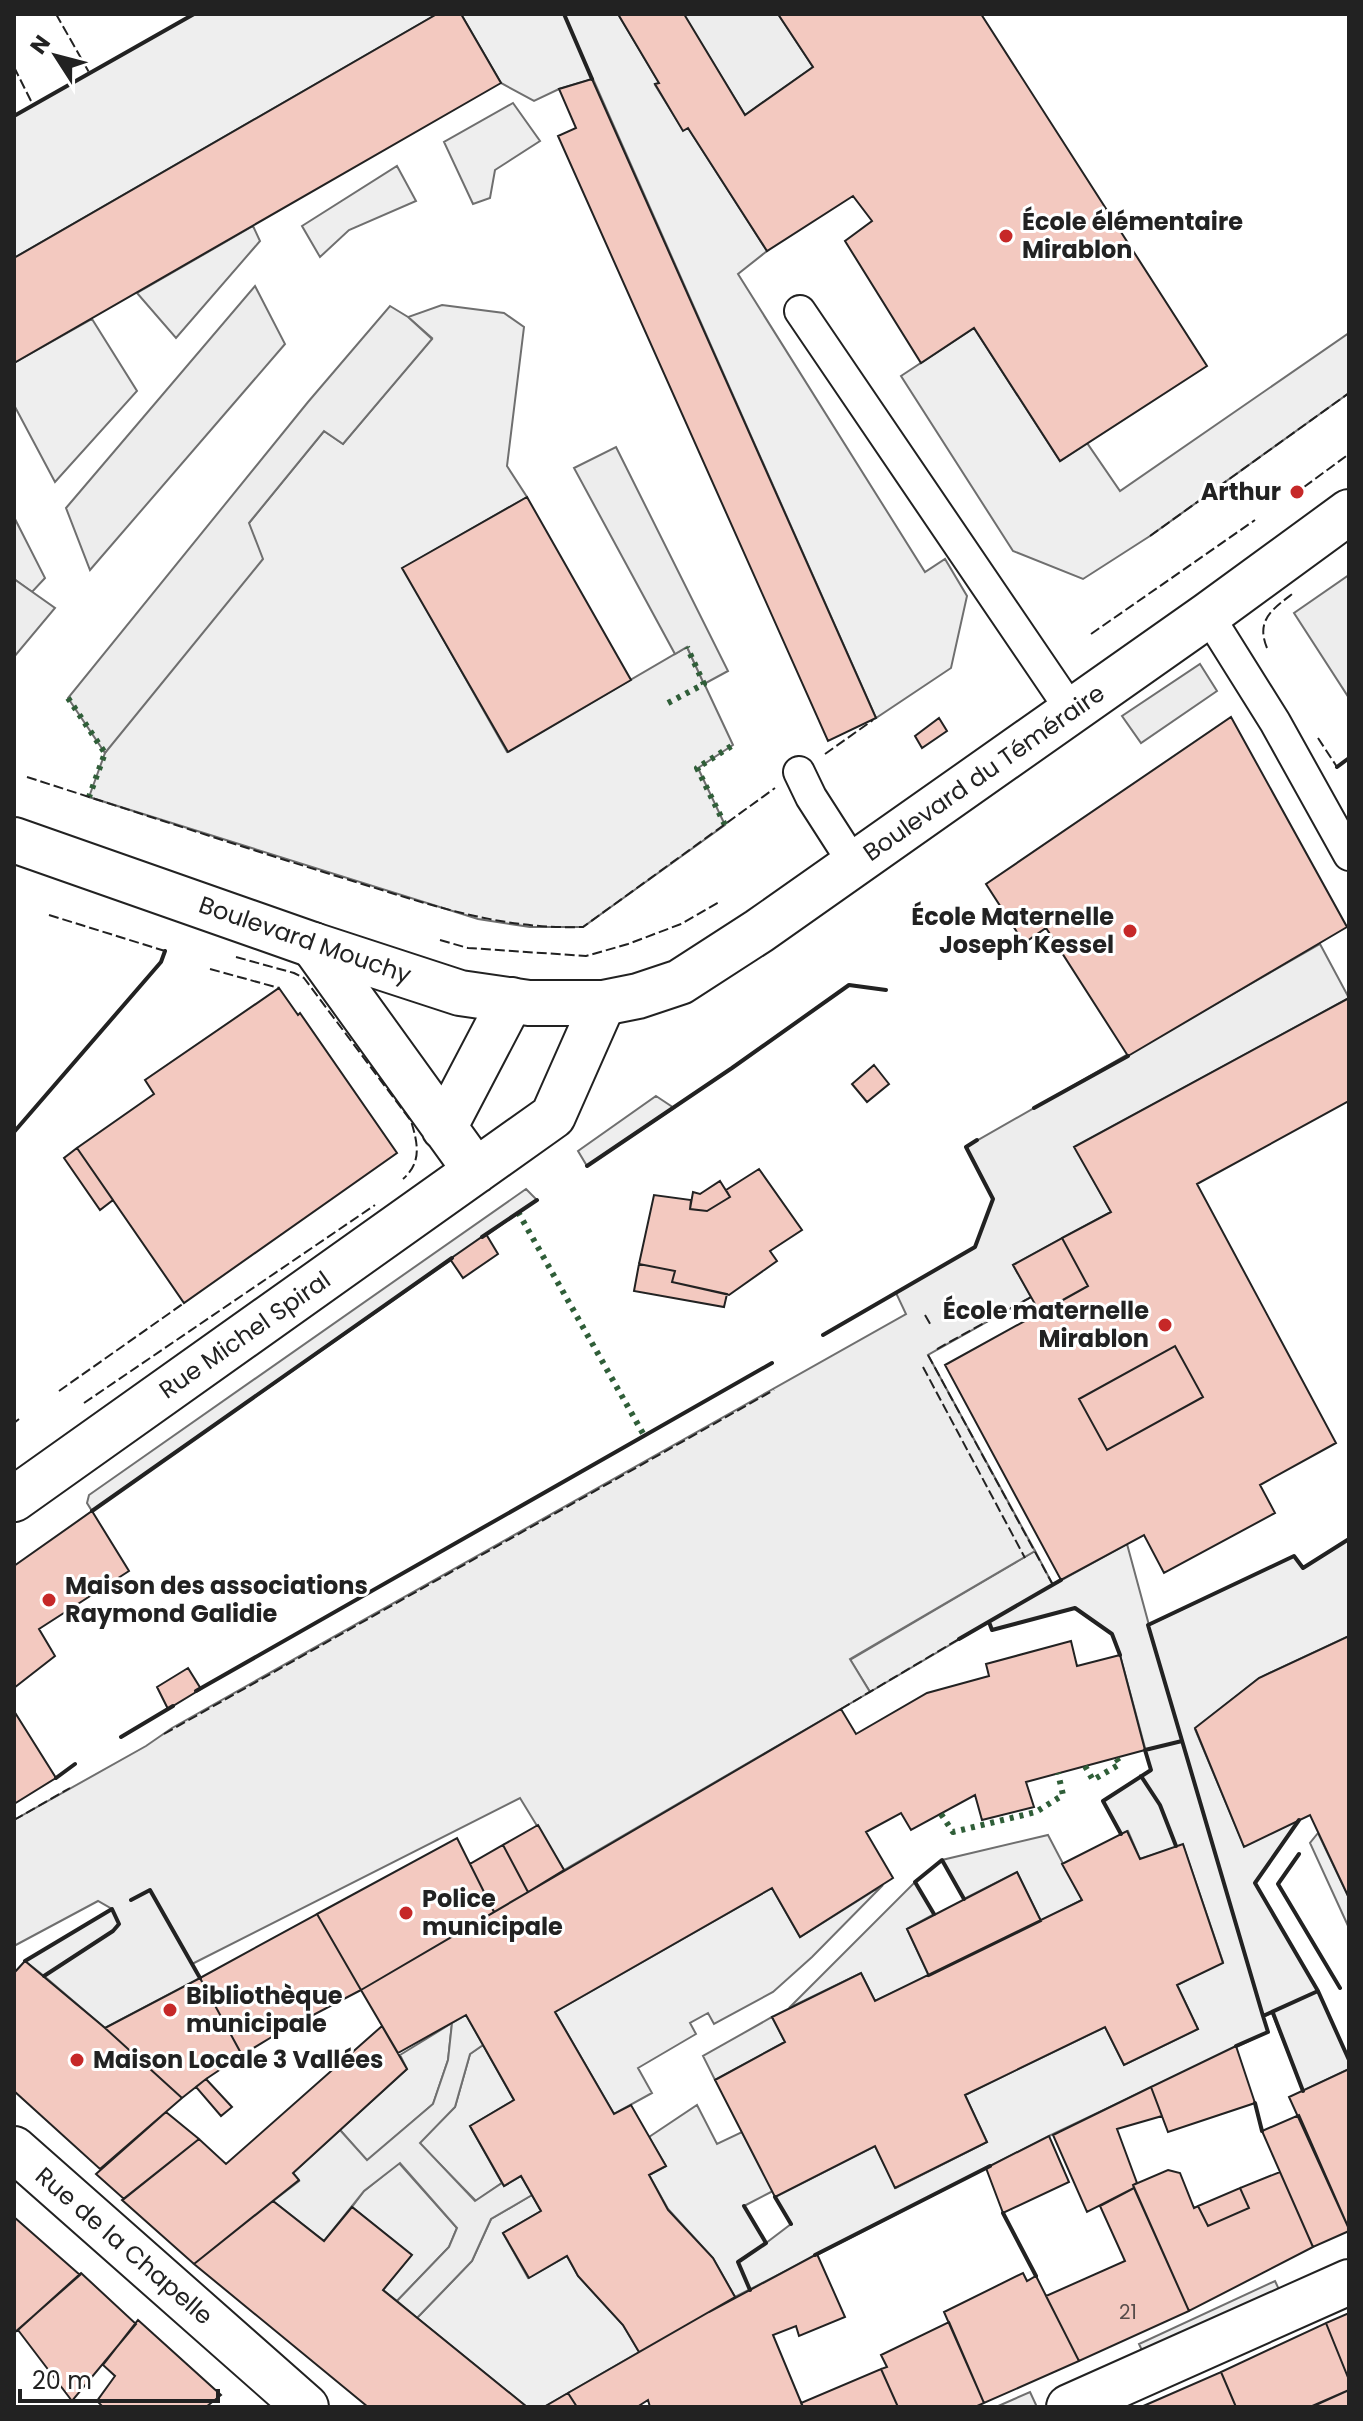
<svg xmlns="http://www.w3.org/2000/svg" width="1363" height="2421" font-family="Poppins,sans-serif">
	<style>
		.green { fill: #eee; stroke: #6f6f6f; stroke-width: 2 }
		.parking { fill: #ededed; stroke: #6f6f6f; stroke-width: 2 }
		.building { fill: #f3c9c0; stroke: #222; stroke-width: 2; fill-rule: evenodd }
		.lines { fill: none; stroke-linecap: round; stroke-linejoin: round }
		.lane-casing { stroke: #222; stroke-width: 34 }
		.street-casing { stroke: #222; stroke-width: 48 }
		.secondary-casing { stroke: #222; stroke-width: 48 }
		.lane { stroke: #fff; stroke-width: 30 }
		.street { stroke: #fff; stroke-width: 44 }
		.secondary { stroke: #fff; stroke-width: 44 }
		.hedge { stroke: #2f5e38; stroke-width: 6; stroke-dasharray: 4 6; stroke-linecap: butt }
		.fence { stroke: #222; stroke-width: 2; stroke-dasharray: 10 4; stroke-linecap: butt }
		.wall { stroke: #222; stroke-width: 4 }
		.poi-dot { fill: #c62828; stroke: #fff; stroke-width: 3 }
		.labels { text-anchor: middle; stroke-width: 6; stroke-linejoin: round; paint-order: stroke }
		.number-label { font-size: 20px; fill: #564c4a }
		.poi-label { font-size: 24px; font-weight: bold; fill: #222; stroke: #fff; text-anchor: start }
		.street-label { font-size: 24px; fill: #222; stroke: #fff }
	</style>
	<rect width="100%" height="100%" fill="#fff"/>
	<!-- green -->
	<path class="green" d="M194 14H437L14 258V116Z
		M461 14H618L659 83 655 85 683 130 688 128 767 251 738 274 925 572 945 559 967 596 951 668 876 718 593 79 559 89 534 101 501 83Z
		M513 103 540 141 495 170 490 198 473 204 444 142Z
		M397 166 416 201 349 230 320 257 302 226Z
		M253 226 260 241 176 338 137 293Z
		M442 305 504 313 524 327 507 466 527 497 403 568 507 752 687 647 733 745 698 768 725 825 583 927H530L478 919 89 797 105 753 249 523 324 431 343 444 432 338 408 317Z
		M92 319 137 391 55 482 14 405V363Z
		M974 328 1060 461 1087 443 1120 491 1349 333V393L1150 536 1083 579 1013 551 901 376Z
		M14 517 45 578 32 592 14 579Z
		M656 1096 674 1108 587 1166 578 1151Z
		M526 1189 537 1200 92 1511 87 1503 89 1495Z
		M1349 1539V1636L1259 1678 1195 1729 1244 1846 1299 1820 1255 1883 1318 1991 1349 2060V2069L1303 2091 1272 2013 1263 2017 1268 2032 1049 2136 735 2297 713 2258 668 2209 649 2175 666 2166 649 2137 697 2105 717 2144 742 2132 773 2191 744 2206 766 2243 791 2224 775 2197 875 2146 896 2188 987 2142 965 2095 1105 2027 1124 2065 1198 2029 1177 1985 1223 1962 1183 1845 1140 1859 1128 1831 1121 1834 1103 1801 1151 1770 1120 1655 1112 1634 1075 1608 992 1630 989 1622 870 1692 850 1660 1035 1551 1053 1585 1127 1544 1149 1625 1294 1556 1304 1568Z
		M1318 1833 1349 1898V1928L1310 1843Z
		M1048 1835 1082 1900 1041 1921 1017 1872 964 1899 942 1860Z
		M915 1882 934 1914 907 1929 929 1976 875 2001 861 1973 789 2008Z
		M883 1885 812 1957 773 1992 714 2024 708 2013 690 2023 696 2034 638 2068 652 2093 614 2114 555 2012 772 1888 800 1937Z
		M112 1909 119 1924 113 1931 44 1976 25 1961Z
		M772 2017 785 2042 715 2080 703 2056Z
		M452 2023 448 2060 433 2104 367 2161 340 2130 407 2069 400 2055Z
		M483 2045 514 2100 470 2126 502 2183 476 2201 419 2143 455 2107 470 2054Z
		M399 2163 457 2228 449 2247 397 2301 383 2290 411 2255 352 2207 364 2191Z
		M532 2195 541 2211 503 2233 528 2278 567 2256 578 2276 623 2325 639 2352 544 2407H527L417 2318 472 2261 491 2219Z"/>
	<!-- parking -->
	<path class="parking" d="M683 14H778L813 67 745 115Z
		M255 286 285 344 90 570 66 508Z
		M390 306 408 317 432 339 343 444 324 431 249 523 263 559 105 753 68 698 308 402Z
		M616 447 728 671 704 684 687 647 675 654 574 468Z
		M1349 575V698L1294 613Z
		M14 579 55 608 14 657Z
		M1200 664 1217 691 1141 743 1122 716Z
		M1320 944 1349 998 1075 1147 1111 1212 1013 1265 1031 1297 928 1355 1035 1551 850 1659 870 1692 564 1870 520 1798 192 1964 200 1978 105 2028 44 1976 113 1931 119 1923 112 1909 98 1901 14 1946V1820L146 1746 172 1728 906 1314 896 1293 975 1247 993 1199 966 1147Z
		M466 2015 483 2045 470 2054 455 2107 420 2143 475 2201 502 2183 504 2186 521 2176 532 2195 491 2219 472 2261 417 2318 397 2301 449 2247 457 2228 400 2163 364 2191 324 2241 273 2201 299 2181 293 2173 340 2130 367 2160 433 2104 448 2060 452 2023Z
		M1275 2281 1282 2296 1146 2359 1139 2344Z
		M1030 2392 1037 2407H996Z"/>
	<!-- building -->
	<path class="building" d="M437 14H461L501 83 14 363V258Z
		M618 14H684L745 115 813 67 778 14H981L1207 366 1060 461 974 328 921 363 845 241 872 221 853 196 767 251 688 128 683 131 655 84 659 83Z
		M592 79 876 718 828 741 558 136 576 128 559 89Z
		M527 497 631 680 508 752 402 568Z
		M1231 717 1347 927 1128 1056 1046 928 1024 943 986 884Z
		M939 718 947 731 922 748 915 736Z
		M279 988 298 1015 300 1013 397 1153 184 1303 77 1148 154 1094 145 1080Z
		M1349 998V1101L1197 1184 1336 1443 1260 1485 1275 1513 1164 1573 1144 1535 1061 1580 945 1365 1088 1286 1062 1238 1111 1212 1074 1147ZM1175 1346 1203 1397 1107 1450 1079 1399Z
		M874 1065 889 1084 867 1102 852 1084Z
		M77 1148 113 1200 100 1210 64 1158Z
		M759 1169 802 1230 770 1251 777 1261 729 1295 672 1282 675 1271 639 1264 654 1195 691 1200 690 1209 707 1211 730 1197 726 1190Z
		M720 1181 730 1197 707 1211 690 1209 693 1192 700 1194Z
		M486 1234 498 1254 463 1278 450 1259Z
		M1062 1238 1088 1286 1040 1313 1013 1265Z
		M639 1264 675 1271 672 1282 727 1294 724 1307 634 1291Z
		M1175 1346 1203 1397 1107 1450 1079 1399Z
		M92 1511 129 1571 39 1629 55 1656 14 1688V1566Z
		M1349 1636V1898L1310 1815 1244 1847 1195 1728 1259 1678Z
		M1071 1641 1077 1666 1120 1655 1145 1750 1026 1782 1034 1807 982 1820 975 1795 911 1830 901 1813 866 1832 893 1878 800 1937 772 1888 555 2012 614 2114 631 2105 666 2166 649 2175 668 2210 713 2258 735 2297 639 2352 623 2325 578 2276 567 2256 529 2278 503 2233 541 2211 521 2176 504 2186 470 2126 514 2100 483 2045 466 2015 398 2053 361 1990 841 1709 856 1734 927 1693 989 1676 986 1664Z
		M188 1668 201 1689 168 1709 157 1687Z
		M14 1711 56 1778 14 1804Z
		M538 1825 564 1870 528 1892 503 1845Z
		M1127 1831 1140 1859 1183 1844 1223 1963 1177 1985 1198 2029 1124 2065 1105 2027 965 2095 987 2142 895 2188 875 2146 775 2197 715 2080 785 2042 772 2017 861 1973 875 2001 1082 1900 1062 1864Z
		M457 1838 494 1912 361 1990 317 1914Z
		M503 1845 528 1892 494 1912 470 1864Z
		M1017 1872 1041 1921 929 1976 907 1929Z
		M317 1914 361 1990 275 2035 242 2055 200 1978Z
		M25 1961 105 2028 182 2098 100 2169 14 2091V1973Z
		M200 1978 242 2055 206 2079 182 2098 105 2028Z
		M382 2026 407 2069 293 2173 299 2180 194 2264 122 2200 199 2139 226 2164Z
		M1236 2046 1255 2103 1168 2132 1151 2087Z
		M1349 2069V2229L1289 2097Z
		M206 2079 232 2107 221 2116 196 2087Z
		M1151 2087 1162 2116 1117 2129 1137 2183 1133 2185 1134 2188 1087 2212 1053 2135Z
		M166 2112 199 2139 124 2199 96 2174Z
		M1299 2115 1349 2229V2231L1313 2247 1262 2131Z
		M1049 2136 1069 2182 1003 2213 986 2168Z
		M1168 2170 1180 2173 1194 2208 1198 2206 1208 2226 1249 2208 1240 2188 1280 2172 1313 2247 1189 2311 1133 2185Z
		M1134 2188 1189 2311 1079 2361 1046 2296 1125 2261 1100 2206Z
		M1240 2188 1249 2208 1208 2226 1198 2206Z
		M273 2201 324 2241 352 2207 412 2255 383 2290 527 2407H368L194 2264Z
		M14 2217 80 2275 14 2333Z
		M817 2254 845 2317 799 2336 796 2326 773 2335 803 2407H650L648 2400 637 2407H577L568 2393 709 2312Z
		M81 2273 136 2324 72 2401 18 2330Z
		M1023 2273 1027 2281 1036 2276 1079 2361 984 2403 944 2312Z
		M1349 2313V2380L1326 2323Z
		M138 2320 221 2395 206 2407H103L97 2401 115 2376 103 2365Z
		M949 2322 984 2403 975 2407H898L881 2369 887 2367 881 2355Z
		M1326 2323 1349 2380V2390L1310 2407H1236L1221 2372Z
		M881 2369 898 2407H803L801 2403Z
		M1221 2372 1236 2407H1141Z
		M1349 2390V2407H1320L1318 2404Z
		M568 2393 577 2407H544Z"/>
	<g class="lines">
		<!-- lane casing -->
		<g class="lane-casing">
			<path id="lane" d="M800 311 1071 710
				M1208 615 1275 722 1349 855
				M799 772 811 797 854 864"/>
		</g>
		<!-- street casing -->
		<g class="street-casing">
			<path id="street" d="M313 945 476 1171
				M444 1128 511 1000
				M14 1499 553 1116 603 1003
				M14 2149 306 2407"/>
		</g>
		<!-- secondary casing -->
		<g class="secondary-casing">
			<path id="secondary" d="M14 840 313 945 460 993 529 1003H603L638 996 680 982 759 931 1208 615 1349 512
				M1069 2407 1349 2282"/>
		</g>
		<!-- lane -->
		<use href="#lane" class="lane"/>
		<!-- street -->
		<use href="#street" class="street"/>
		<!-- secondary -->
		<use href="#secondary" class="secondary"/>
		<!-- hedge -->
		<path class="hedge" d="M68 698 105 753 89 797
			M668 703 704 684 687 647
			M725 825 697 768 733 745
			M518 1212 645 1437
			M1085 1766 1093 1780 1120 1764 1116 1758
			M941 1814 953 1832 1036 1812 1063 1795 1058 1773"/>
		<!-- fence -->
		<path class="fence" d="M56 14 90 74
			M14 67 33 105
			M1304 487 1349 454
			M1150 536 1349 393
			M1091 634 1255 520
			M1267 648C1255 619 1274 608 1295 592
			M1318 738 1337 767 1349 758
			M825 754 873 720
			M27 777C133 811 239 846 346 879 425 903 499 930 583 927L775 788
			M49 915 165 951
			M440 940 468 948 586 956 628 944 681 924 721 901
			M236 957 294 973 304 978 411 1121C418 1144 422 1162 403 1179
			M210 969 279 988
			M925 1315 932 1327
			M937 1349 1031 1297
			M928 1355 1053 1585
			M923 1367 1025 1558
			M59 1391 184 1303
			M84 1403 375 1205
			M14 1423 19 1419
			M841 1709 959 1639
			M164 1734 774 1390
			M14 1820 70 1788"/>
		<!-- wall -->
		<path class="wall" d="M564 14 592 79
			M14 116 194 14
			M1337 767 1349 758
			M1034 1108 1128 1056
			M14 1132 161 962 165 951
			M587 1166 732 1068 849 985 886 990
			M482 1237 537 1200
			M823 1335 975 1247 993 1199 966 1147 977 1140
			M92 1511 452 1258
			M989 1622 992 1630 1075 1608 1112 1634 1120 1655
			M959 1639 1061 1580
			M196 1691 772 1363
			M121 1737 173 1706
			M1141 1776 1160 1805 1176 1846
			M56 1778 75 1764
			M1299 1820 1255 1883 1318 1991
			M1121 1834 1103 1801 1151 1770 1145 1750 1182 1741
			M1299 1854 1278 1884 1340 1988
			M131 1900 150 1890 200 1978
			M934 1914 915 1882 942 1860 964 1899
			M25 1961 112 1909 119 1924 113 1931 44 1976
			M1273 2013 1303 2091
			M1263 2016 1148 1625 1294 1556 1303 1568 1349 1539
			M1236 2046 1268 2032 1263 2016 1318 1991 1349 2060
			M1255 2103 1262 2131
			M775 2197 791 2224
			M744 2206 766 2243 738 2262 750 2290
			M1003 2213 1036 2276
			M815 2255 990 2166"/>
	</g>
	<!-- markers -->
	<g class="poi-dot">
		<circle cx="1006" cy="236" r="8"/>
		<circle cx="1297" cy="492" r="8"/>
		<circle cx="1130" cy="931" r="8"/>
		<circle cx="1165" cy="1325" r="8"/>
		<circle cx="49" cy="1600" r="8"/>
		<circle cx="406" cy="1913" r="8"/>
		<circle cx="170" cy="2010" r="8"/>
		<circle cx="77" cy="2060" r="8"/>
	</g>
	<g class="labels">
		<!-- number labels -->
		<g class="number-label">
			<text x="1128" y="2319">21</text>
		</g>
		<!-- poi labels -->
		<g class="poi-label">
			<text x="1022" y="230">École élémentaire<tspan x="1022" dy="28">Mirablon</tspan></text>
			<text x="1281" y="500" text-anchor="end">Arthur</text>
			<text x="1114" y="925" text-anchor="end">École Maternelle<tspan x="1114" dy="28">Joseph Kessel</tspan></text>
			<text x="1149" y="1319" text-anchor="end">École maternelle<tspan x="1149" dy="28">Mirablon</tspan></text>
			<text x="65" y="1594">Maison des associations<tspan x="65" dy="28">Raymond Galidie</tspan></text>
			<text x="422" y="1907">Police<tspan x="422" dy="28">municipale</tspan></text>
			<text x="186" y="2004">Bibliothèque<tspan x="186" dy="28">municipale</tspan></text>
			<text x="93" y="2068">Maison Locale 3 Vallées</text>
		</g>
		<!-- street labels -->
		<g class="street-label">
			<text transform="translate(984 773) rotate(-35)" y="8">Boulevard du Téméraire</text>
			<text transform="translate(305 940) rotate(19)" y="8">Boulevard Mouchy</text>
			<text transform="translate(245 1335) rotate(-35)" y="8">Rue Michel Spiral</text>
			<text transform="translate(124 2246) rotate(41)" y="8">Rue de la Chapelle</text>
		</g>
	</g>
	<!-- border -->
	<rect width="1363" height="2421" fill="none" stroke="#222222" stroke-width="32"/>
	<!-- north arrow -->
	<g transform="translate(56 56) rotate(306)" stroke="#ffffff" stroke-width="6" paint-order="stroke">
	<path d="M0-6L14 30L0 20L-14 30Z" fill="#222222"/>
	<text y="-12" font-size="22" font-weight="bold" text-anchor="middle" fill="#222222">N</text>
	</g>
	<!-- scale -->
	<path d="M20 2389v12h198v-12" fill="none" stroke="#222222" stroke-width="4"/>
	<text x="32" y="2389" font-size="24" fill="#222222" stroke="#ffffff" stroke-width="6" paint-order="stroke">20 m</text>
</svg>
